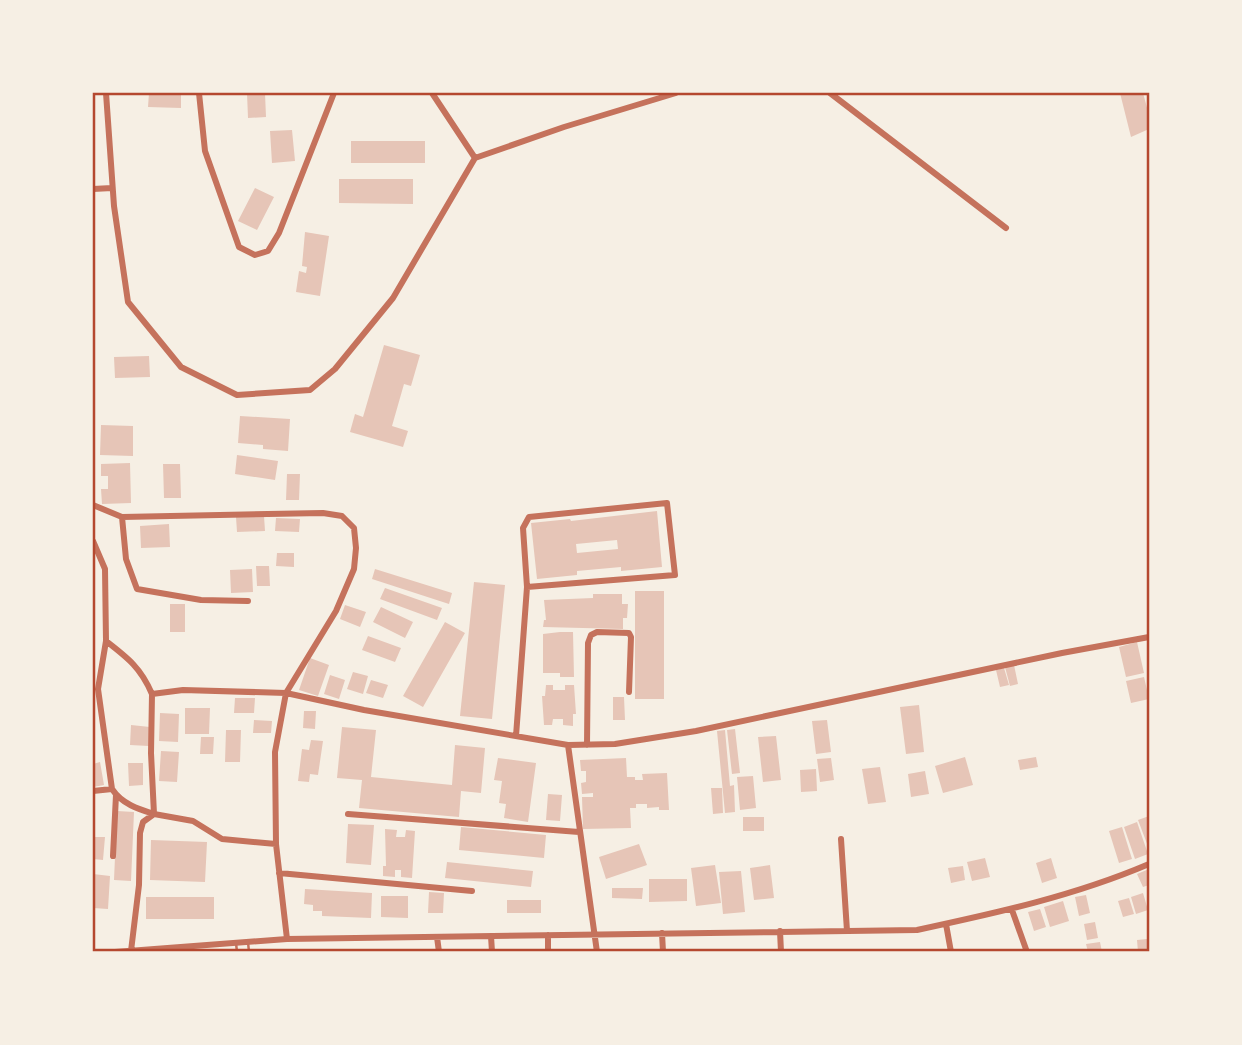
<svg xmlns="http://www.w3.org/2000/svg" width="1242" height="1045" font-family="'Open Sans',sans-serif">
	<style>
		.building { fill: #e6c5b7; fill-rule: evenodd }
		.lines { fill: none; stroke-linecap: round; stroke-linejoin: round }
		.service { stroke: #c5725c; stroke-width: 2.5 }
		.minor { stroke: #c5725c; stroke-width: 6 }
		.neatline { fill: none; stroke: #b5482f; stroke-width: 2.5 }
	</style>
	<rect width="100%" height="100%" fill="#f6efe4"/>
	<!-- building -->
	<path class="building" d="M149 93H181V108L148 107Z
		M247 93H265L266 117 248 118Z
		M1120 93H1143L1149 115V129L1131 137Z
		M292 130 295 161 272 163 270 131Z
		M351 141H425V163H351Z
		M339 179H413V204L339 203Z
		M255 188 274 197 257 230 238 221Z
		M305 232 329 236 320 296 296 292 299 271 306 273 307 267 302 266Z
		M384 345 420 355 411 386 404 384 392 426 408 431 403 447 350 432 355 414 363 417Z
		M149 356 150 377 115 378 114 357Z
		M240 416 290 419 288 451 263 449V445L238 443Z
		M101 425 133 426V456L100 455Z
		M237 455 278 461 275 480 235 474Z
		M130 463 131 503 102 504 101 489H108V476H101V464Z
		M163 464H180L181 498H164Z
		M287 474H300L299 500H286Z
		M657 511 662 567 621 571V567L577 571V575L537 579 531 523 570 519 571 521ZM617 540 618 549 577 553 576 544Z
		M264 516 265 531 237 532 236 517Z
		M276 518 300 519 299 532 275 531Z
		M169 524 170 547 141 548 140 526Z
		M277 553H294V567L276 566Z
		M256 566H269L270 586H257Z
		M252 569 253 592 231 593 230 570Z
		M375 569 452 593 449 604 372 579Z
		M474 582 505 585 492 719 460 716Z
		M385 588 442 608 437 620 380 599Z
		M635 591H664V699H635Z
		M593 594H622V604H628L627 618H623V629L543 627 544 620H546L544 600 593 598Z
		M170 604H185V632H170Z
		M345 605 366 612 360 627 340 619Z
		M381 607 413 622 405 638 373 622Z
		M445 622 465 633 423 707 403 696Z
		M560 632H573L574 677H560V673H543V634Z
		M368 636 401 648 395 662 362 650Z
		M1137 642 1144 673 1126 677 1119 647Z
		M310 658 329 665 318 696 299 690Z
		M1014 665 1018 684 1010 686 1005 667Z
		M1004 668 1009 685 1000 687 996 670Z
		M353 672 368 676 363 694 347 689Z
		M330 675 345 680 339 699 324 694Z
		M1144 677 1149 699 1131 703 1126 681Z
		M371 680 388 685 383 698 366 693Z
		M546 685H553V690H565V685H574L576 714H573V726L563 725V719H553L552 725H544L542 696H545Z
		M613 697H624L625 720H613Z
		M235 698H255L254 713H234Z
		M919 705 924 752 906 754 900 707Z
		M185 708H210L209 734H185Z
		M304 711H316L315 729 303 728Z
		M160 713 179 714 178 742 159 741Z
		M254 720 272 721 271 733H253Z
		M827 720 831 752 816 754 812 721Z
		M131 725 150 727 149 746 130 745Z
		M342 727 376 730 371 777 452 785 455 745 485 748 481 793 461 791 459 817 359 808 362 780 337 778Z
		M735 729 740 773 732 774 727 730Z
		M226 730H241L240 762H225Z
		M725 730 730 786 734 785 735 812 725 813 717 731Z
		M776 736 781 780 763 782 758 737Z
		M201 737H214L213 754H200Z
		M311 740 323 741 318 775 310 774 309 782 298 781 302 749 309 750Z
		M161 751 179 752 177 782 159 781Z
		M965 757 973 785 943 793 935 766Z
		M1036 757 1038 767 1020 770 1018 760Z
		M498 758 536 763 528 822 504 818 506 804 499 803 502 781 494 780Z
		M626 758 627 777H635V780H643L642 774 667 773 669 810H659V807L647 808V804H636V808H630L631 828 583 829 582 797H593V793L582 794 581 783 586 782V771H581L580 760Z
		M831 758 834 780 820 782 817 759Z
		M100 762 104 785 93 787V764Z
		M128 763H143V785L129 786Z
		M880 767 886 802 868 804 862 769Z
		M816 769 817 791 801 792 800 770Z
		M925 771 929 794 911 797 908 774Z
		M753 776 756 808 740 810 737 777Z
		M711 788H722L723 813 713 814Z
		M548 794 562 795 560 821 546 820Z
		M117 811 134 812 131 881 114 880Z
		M1149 816V849L1138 820Z
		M743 817H764V831H743Z
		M1137 822 1148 854 1135 859 1124 827Z
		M348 824 374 825 371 865 346 863Z
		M461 827 546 835 544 858 459 850Z
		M1122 827 1132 859 1119 863 1109 831Z
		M385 829 397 830 396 837H405L406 830 415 831 412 878 401 877V870H395V877L383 876V866H386Z
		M93 837H105L103 860 93 859Z
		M151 840 207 842 205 882 150 880Z
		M639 844 647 865 606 879 599 857Z
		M985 858 990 877 972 881 967 862Z
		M1051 858 1057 878 1042 883 1036 863Z
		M447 862 533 871 531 887 445 878Z
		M715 865 721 903 696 906 691 868Z
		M770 865 774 898 754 900 750 868Z
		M963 866 965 880 951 883 948 868Z
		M1149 869V885L1143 887 1137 874Z
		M741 871 745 912 723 914 719 872Z
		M93 874 110 876 108 909 93 908Z
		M649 879H687V901L649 902Z
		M612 888H643L642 899 612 898Z
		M305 889 372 893 371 918 322 916V911H313V905L304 904Z
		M429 892 444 893 443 913H428Z
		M1143 893 1148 910 1136 914 1131 897Z
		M1086 895 1090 913 1079 916 1075 897Z
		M381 896H408V918L381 917Z
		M146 897H214V919H146Z
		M1129 898 1134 914 1123 917 1118 901Z
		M507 900H541V913H507Z
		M1063 901 1069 921 1050 927 1044 907Z
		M1040 909 1046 927 1034 931 1028 912Z
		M1095 922 1098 938 1087 940 1084 924Z
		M1147 939 1148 952H1138L1137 940Z
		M1100 942 1102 952H1088L1086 944Z"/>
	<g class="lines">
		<!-- service -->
		<path class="service" d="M248 942 249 952
			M236 943 237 952"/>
		<!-- minor -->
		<path class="minor" d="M106 93 114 206 128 302 181 367 237 395 310 390 335 369 393 298 475 158 564 127 676 93
			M199 93 205 151 239 247 255 255 268 251 279 233 334 93
			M432 93 475 158
			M830 93 1006 228
			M93 189 112 188
			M93 505 122 517 323 513 342 516 354 528 356 548 354 569 336 611 286 693 275 752 276 844 287 939
			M122 517 126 559 137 589 201 600 248 601
			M93 541 105 569 106 641C128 658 141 668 152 694L183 690 286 693 364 710 568 745 615 744 696 731 1062 653 1149 637
			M106 641 98 689 112 789C122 804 138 809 154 814
			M152 694 151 753 154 814 193 821 222 839 276 844
			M516 736 527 587 675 575 667 503 529 517 523 528 527 587
			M568 745 597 952
			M587 745 588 643 591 635 597 632 629 633 631 637 629 692
			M93 791 112 789
			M348 814 579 832
			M841 839 847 931
			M113 856 116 795
			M279 873 472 891
			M1012 910 1027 952
			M946 924 951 952
			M780 931 781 952
			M662 933 663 952
			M548 935V952
			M491 936 492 952
			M437 937 439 952
			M131 951 139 885 140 833 143 822 154 814
			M115 952 287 939 917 930C996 913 1074 896 1149 864"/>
	</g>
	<!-- border -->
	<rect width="1242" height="1045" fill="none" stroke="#f6efe4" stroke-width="189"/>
	<rect x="94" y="94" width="1054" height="856" class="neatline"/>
</svg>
